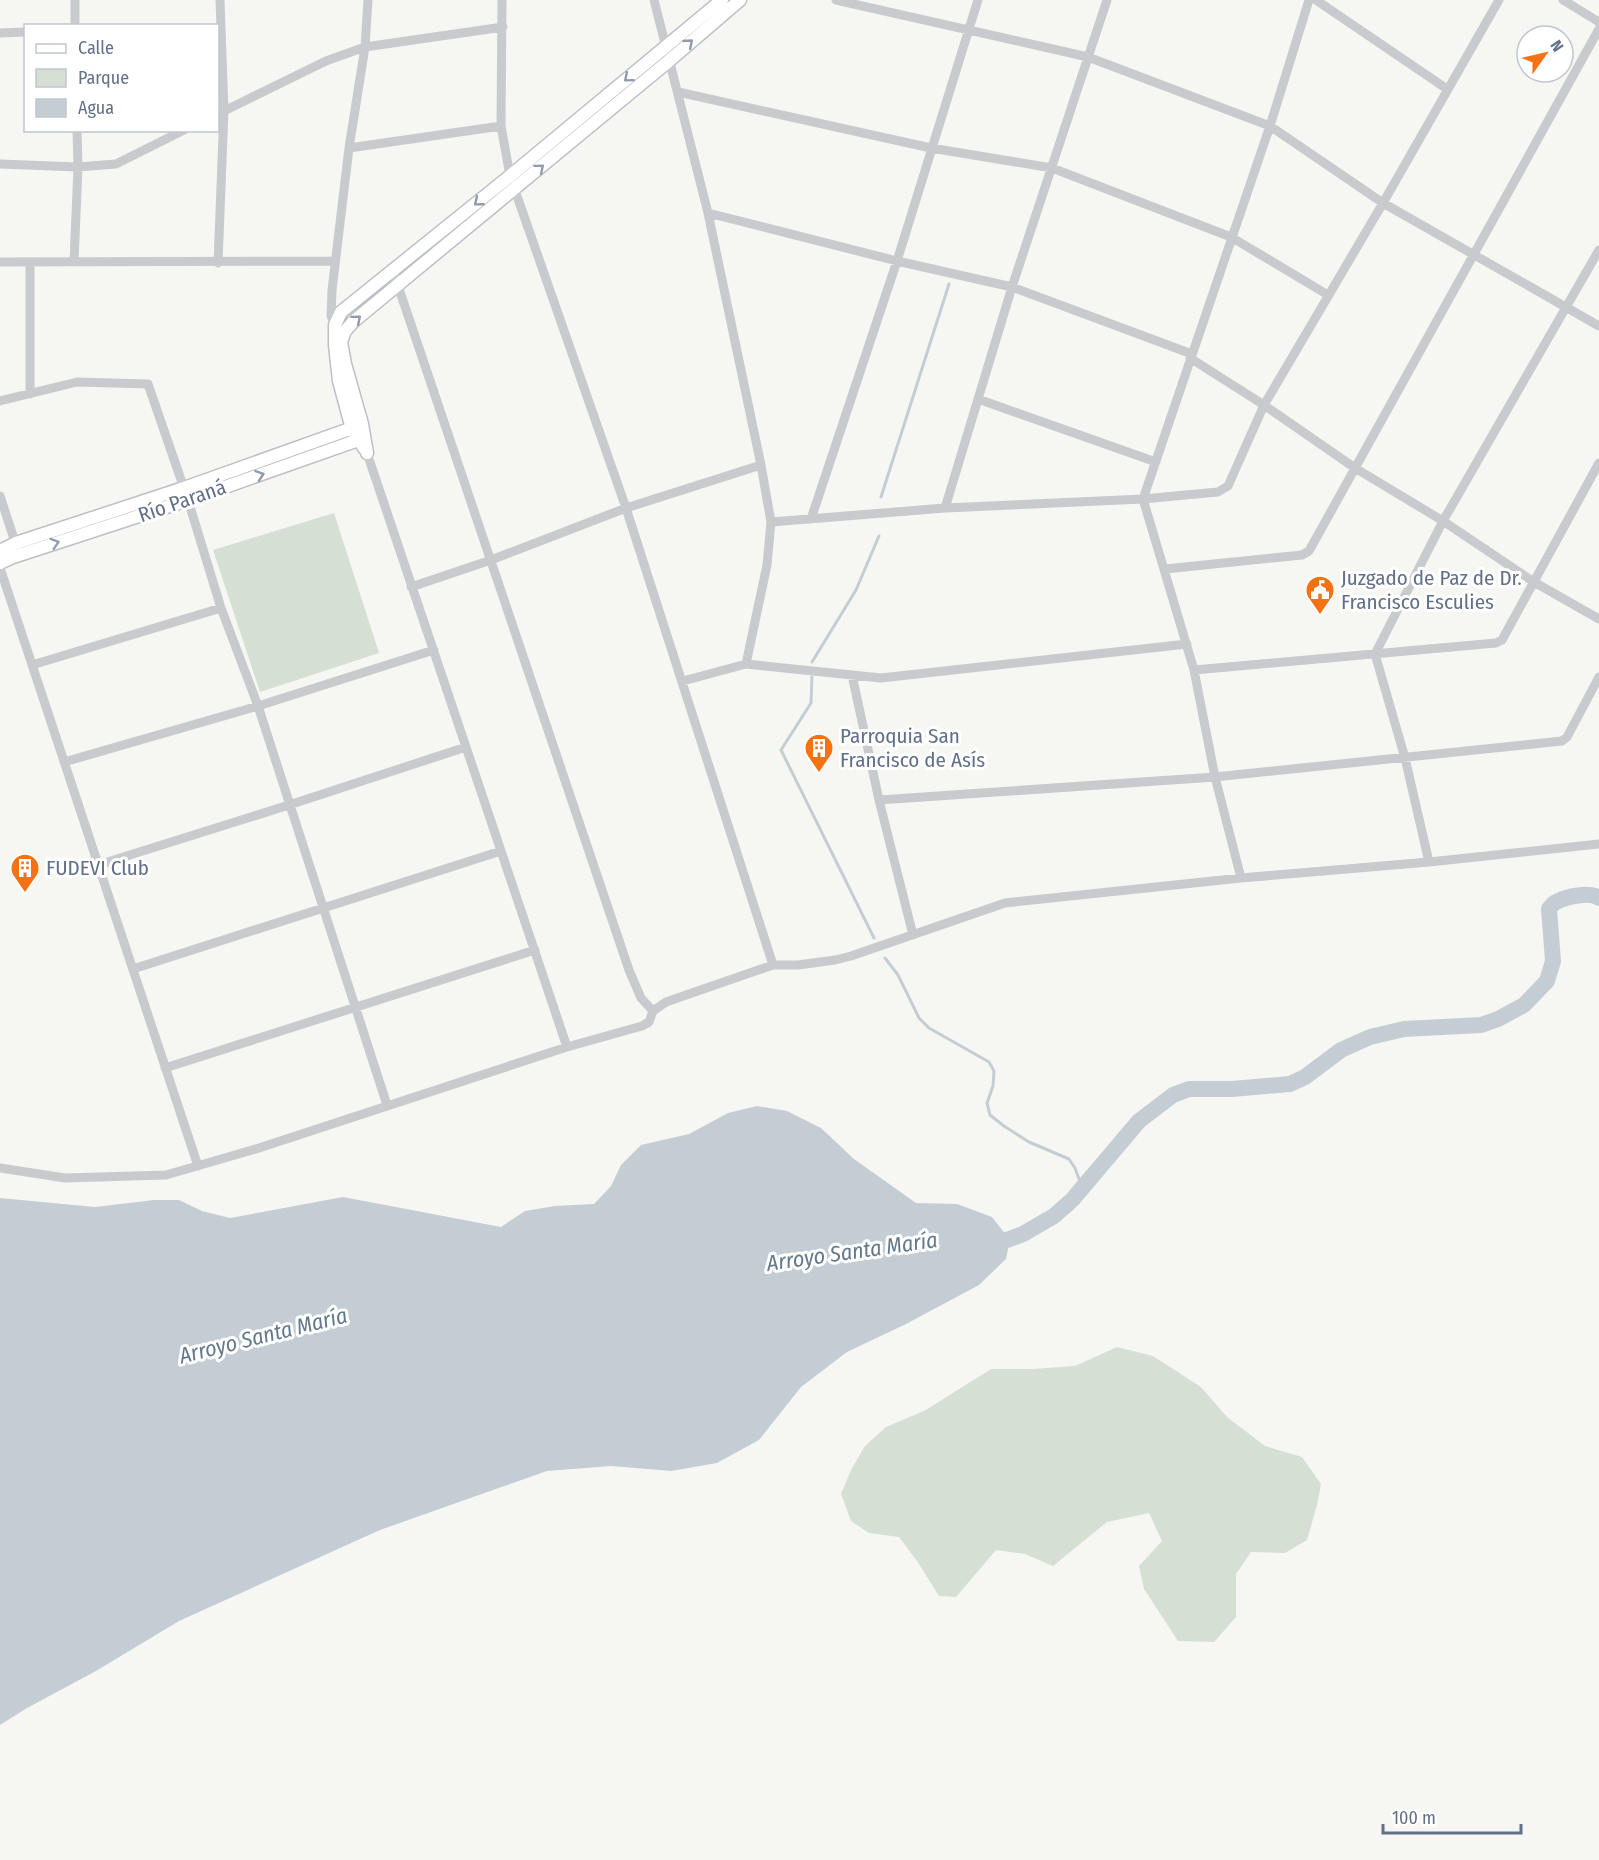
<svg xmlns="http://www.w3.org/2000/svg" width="1599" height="1860" font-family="'Fira Sans Condensed',sans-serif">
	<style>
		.green { fill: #d5dfd3 }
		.water { fill: #c5cdd4 }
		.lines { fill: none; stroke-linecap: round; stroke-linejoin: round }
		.stream { stroke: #c5cdd4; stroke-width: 3 }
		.river { stroke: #c5cdd4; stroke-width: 16 }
		.secondary-casing { stroke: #bcbfc5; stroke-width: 15 }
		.street { stroke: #c8cace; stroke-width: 9 }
		.secondary { stroke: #fff; stroke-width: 12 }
		.oneway { stroke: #919bab }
		.labels { text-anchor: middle; stroke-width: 6; stroke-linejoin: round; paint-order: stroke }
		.street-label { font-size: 21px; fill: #627087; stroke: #fff }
		.poi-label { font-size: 21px; fill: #627087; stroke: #fff; text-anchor: start }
		.water-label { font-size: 22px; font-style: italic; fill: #63788b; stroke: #fff }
	</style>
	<rect width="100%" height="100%" fill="#f6f7f2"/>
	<!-- green -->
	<path class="green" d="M334 513 379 653 260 692 213 550Z
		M1117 1347 1153 1356 1201 1387 1227 1417 1265 1446 1302 1457 1321 1484 1317 1505 1307 1540 1285 1553 1251 1552 1236 1574V1617L1214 1642 1178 1641 1144 1589 1139 1566 1162 1541 1149 1513 1107 1522 1053 1566 1025 1554 996 1550 956 1597 939 1596 917 1561 899 1537 869 1533 851 1521 841 1494 851 1470 865 1446 886 1427 924 1411 991 1369H1032L1075 1366Z"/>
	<!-- water -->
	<path class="water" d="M757 1106 787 1111 821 1128 854 1159 916 1203 957 1204 992 1217 1010 1240 1006 1259 979 1285 906 1324 847 1352 801 1387 759 1440 717 1463 671 1471 611 1466 547 1471 380 1530 179 1621 96 1671 27 1708 0 1725V1198L95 1207 154 1200H179L202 1211 230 1218 343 1197 501 1227 525 1211 555 1206 594 1204 611 1186 621 1165 641 1145 689 1134 728 1113Z"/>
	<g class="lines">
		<!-- stream -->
		<path class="stream" d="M881 497 949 284
			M812 662 856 590 879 536
			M812 677 811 703 781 750 874 938
			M885 958 898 975 919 1018 929 1028 989 1062 994 1071 993 1086 987 1103 990 1115 1004 1126 1029 1142 1069 1159 1075 1168 1082 1187"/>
		<!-- river -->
		<path class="river" d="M988 1247 1023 1234 1054 1216 1072 1200 1139 1121 1173 1095 1189 1089H1232L1290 1084 1305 1077 1341 1050 1370 1037 1404 1029 1481 1025 1498 1019 1524 1005 1547 981 1553 961 1549 909C1551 907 1553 903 1556 902 1565 897 1590 891 1599 898"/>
		<!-- secondary casing -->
		<g class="secondary-casing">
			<path id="secondary" d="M364 448 352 429 339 381 335 345V325L341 312 510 176 722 0
				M367 453 362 424 345 364 341 342 345 331 354 321 670 60 740 0
				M0 551 16 543 184 488 358 426
				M0 563 13 557 188 500 364 438"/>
		</g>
		<!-- street -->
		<path class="street" d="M75 0V26
			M502 0 501 126 510 176 626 508 773 965
			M654 0 708 213 761 465 771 522 767 565 746 664
			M836 0 1088 57 1270 126 1383 203 1599 326
			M1316 0 1447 89
			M1563 0 1599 22
			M0 33 26 32
			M678 92 931 148 1052 168 1231 237 1328 295
			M218 114 326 61 365 47 503 27
			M349 148 501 126
			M0 164 78 167 116 164 184 130
			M708 213 897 261 1012 287 1192 354
			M0 262 335 261
			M74 262 78 167 77 130
			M218 263 224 110 220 0
			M393 271 629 970 641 998 653 1011
			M335 325 331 316 332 290 349 148 365 47 368 0
			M1190 358 1264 405 1355 468 1443 521 1534 582 1599 619
			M30 394V262
			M978 399 1156 462
			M0 401 77 382 148 384 188 500 221 608 258 706 387 1105
			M367 453 567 1047
			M0 496 17 548
			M945 508 1012 287 1107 0
			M811 519 897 261 978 0
			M771 522 945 508 1143 499 1218 492 1228 486 1264 405 1383 203 1499 0
			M0 568 198 1166
			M1165 569 1302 555 1309 551 1599 29
			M411 587 491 560 626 508 761 465
			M32 665 221 608
			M1194 670 1496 643 1502 640 1599 463
			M852 675 879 800 913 935
			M683 681 746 664 881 678 1187 644
			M64 762 258 706 434 650
			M879 800 1215 777 1562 741 1567 737 1599 677
			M1429 862 1405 758 1375 654 1443 521 1599 250
			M98 865 289 805 466 747
			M1241 878 1215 777 1194 670 1143 499 1270 126 1309 0
			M133 969 501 851
			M165 1068 535 950
			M0 1168 65 1178 166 1175 259 1148 567 1047 642 1026 649 1022 653 1011 666 1002 773 965H798L835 960 851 956 1005 903 1241 878 1429 862 1599 844"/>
		<!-- secondary -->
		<use href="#secondary" class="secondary"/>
	</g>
	<!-- one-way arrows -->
	<defs><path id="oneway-chevron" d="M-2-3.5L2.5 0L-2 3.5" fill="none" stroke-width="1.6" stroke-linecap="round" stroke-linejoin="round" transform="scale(1.5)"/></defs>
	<g class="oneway">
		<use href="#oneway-chevron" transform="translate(689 43) rotate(-41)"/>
		<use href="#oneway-chevron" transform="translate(628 78) rotate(140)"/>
		<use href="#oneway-chevron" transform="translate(540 168) rotate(-40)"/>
		<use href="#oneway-chevron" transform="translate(478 202) rotate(141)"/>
		<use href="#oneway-chevron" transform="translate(357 319) rotate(-40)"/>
		<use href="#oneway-chevron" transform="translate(260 475) rotate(-19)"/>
		<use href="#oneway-chevron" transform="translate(55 543) rotate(-18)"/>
	</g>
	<!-- icons -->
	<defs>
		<g id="civic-pin" transform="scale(1.5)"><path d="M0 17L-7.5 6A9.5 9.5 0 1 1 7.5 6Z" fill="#f57214" stroke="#fff"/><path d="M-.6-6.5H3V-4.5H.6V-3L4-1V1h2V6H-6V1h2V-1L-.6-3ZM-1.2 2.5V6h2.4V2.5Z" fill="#fff"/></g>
		<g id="building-pin" transform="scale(1.5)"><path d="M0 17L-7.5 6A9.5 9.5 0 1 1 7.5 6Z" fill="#f57214" stroke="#fff"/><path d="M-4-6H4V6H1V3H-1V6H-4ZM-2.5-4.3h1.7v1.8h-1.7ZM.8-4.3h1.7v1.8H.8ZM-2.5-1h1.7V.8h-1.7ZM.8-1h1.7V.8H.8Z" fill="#fff"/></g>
	</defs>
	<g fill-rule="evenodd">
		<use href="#civic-pin" x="1320" y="590"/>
		<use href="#building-pin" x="819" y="748"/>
		<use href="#building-pin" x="25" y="868"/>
	</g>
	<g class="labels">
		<!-- street labels -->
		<g class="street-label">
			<text transform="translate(182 501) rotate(-19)" y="7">Río Paraná</text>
		</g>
		<!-- poi labels -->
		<g class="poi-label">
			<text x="1341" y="585">Juzgado de Paz de Dr.<tspan x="1341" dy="24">Francisco Esculies</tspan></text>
			<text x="840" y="743">Parroquia San<tspan x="840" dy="24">Francisco de Asís</tspan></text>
			<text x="46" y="875">FUDEVI Club</text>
		</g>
		<!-- water labels -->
		<g class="water-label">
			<text transform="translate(852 1251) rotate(-8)" y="8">Arroyo Santa María</text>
			<text transform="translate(263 1335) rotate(-14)" y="8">Arroyo Santa María</text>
		</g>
	</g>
	<!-- legend -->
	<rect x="24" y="24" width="195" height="108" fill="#ffffff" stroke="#c0c6cf" stroke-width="1.5"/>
	<rect x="36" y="44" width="30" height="9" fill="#ffffff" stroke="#c0c6cf" stroke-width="1.5"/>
	<text x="78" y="54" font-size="18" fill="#627087">Calle</text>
	<rect x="36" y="69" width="30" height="18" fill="#d5dfd3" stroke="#c0c6cf" stroke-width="1.5"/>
	<text x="78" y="84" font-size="18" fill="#627087">Parque</text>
	<rect x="36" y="99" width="30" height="18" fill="#c5cdd4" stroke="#c0c6cf" stroke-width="1.5"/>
	<text x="78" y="114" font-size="18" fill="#627087">Agua</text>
	<!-- north arrow -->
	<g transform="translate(1545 54) rotate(56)"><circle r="28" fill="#ffffff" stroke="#c0c6cf" stroke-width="1.5"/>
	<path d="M0-4.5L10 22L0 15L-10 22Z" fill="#f57214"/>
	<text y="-9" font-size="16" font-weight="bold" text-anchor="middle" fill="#627087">N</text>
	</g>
	<!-- scale -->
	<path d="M1383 1824v9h138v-9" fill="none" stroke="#627087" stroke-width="3"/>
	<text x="1392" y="1824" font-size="18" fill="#627087" stroke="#ffffff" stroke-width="4.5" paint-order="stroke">100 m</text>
</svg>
